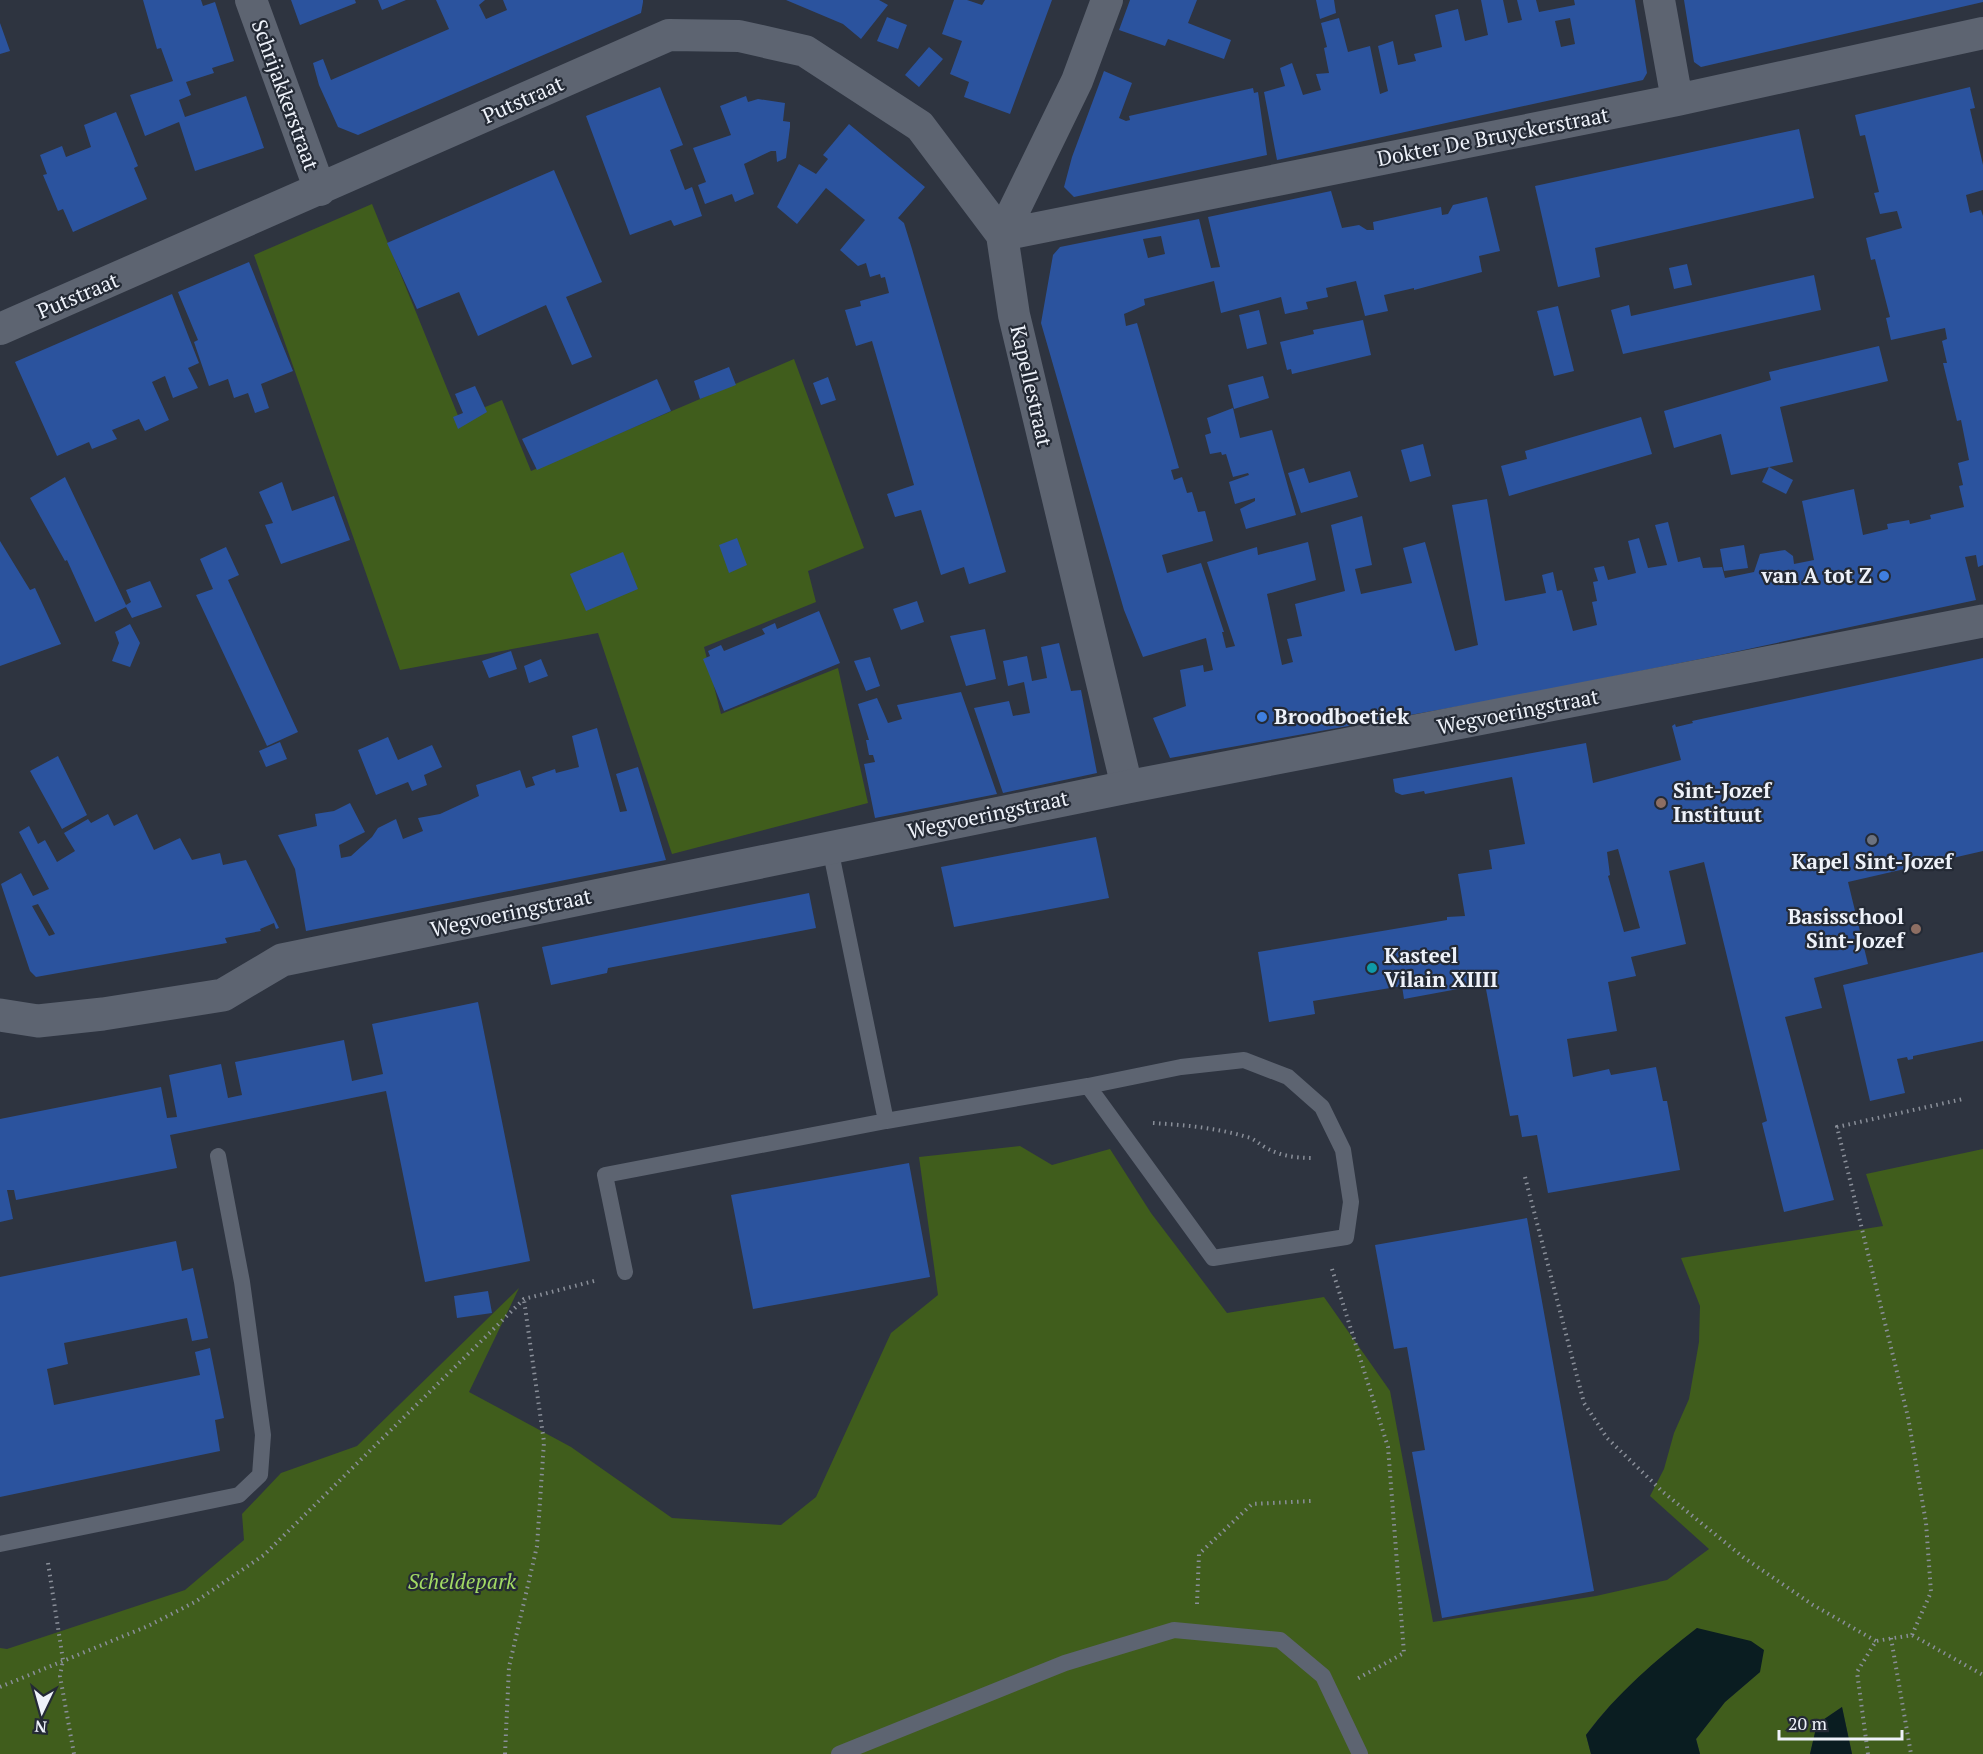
<svg xmlns="http://www.w3.org/2000/svg" width="1983" height="1754" font-family="'PT Serif',serif">
	<style>
		.green { fill: #405d1c }
		.water { fill: #0a1d21 }
		.building { fill: #2b539e; fill-rule: evenodd }
		.lines { fill: none; stroke-linecap: round; stroke-linejoin: round }
		.path { stroke: #8a8f99; stroke-width: 4; stroke-dasharray: 1.5 4.5; stroke-linecap: butt }
		.service { stroke: #5d6471; stroke-width: 16 }
		.minor { stroke: #5d6471; stroke-width: 32 }
		.tertiary { stroke: #5d6471; stroke-width: 33 }
		.shop-dot { fill: #3f7fe0; stroke: #242a35; stroke-width: 2 }
		.education-dot { fill: #8d6e63; stroke: #242a35; stroke-width: 2 }
		.worship-dot { fill: #6b7280; stroke: #242a35; stroke-width: 2 }
		.culture-dot { fill: #0f9aa8; stroke: #242a35; stroke-width: 2 }
		.labels { text-anchor: middle; stroke-width: 4.5; stroke-linejoin: round; paint-order: stroke }
		.street-label { font-size: 21px; fill: #eef2fa; stroke: #242a35 }
		.poi-label { font-size: 21px; font-weight: bold; fill: #eef2fa; stroke: #242a35; text-anchor: start }
		.park-label { font-size: 21px; font-style: italic; fill: #a2da64; stroke: #242a35 }
	</style>
	<rect width="100%" height="100%" fill="#2e3440"/>
	<!-- green -->
	<path class="green" d="M372 204 459 418 502 400 531 471 794 359 864 548 808 571 816 602 704 647 721 714 838 668 868 803 672 854 598 633 400 670 254 255Z
		M1020 1146 1052 1165 1110 1149 1151 1213 1227 1313 1324 1297 1390 1391 1433 1622 1596 1596 1667 1580 1709 1549 1650 1496 1664 1469 1674 1433 1689 1399 1699 1342 1700 1306 1681 1258 1883 1226 1866 1174 1983 1149V1754H1852L1842 1707 1817 1724 1810 1754H1700L1696 1739 1725 1702 1760 1672 1697 1628C1657 1660 1617 1693 1586 1735L1591 1754H0V1648L7 1649 185 1590 244 1540 242 1514 281 1473 357 1446 519 1288 469 1392 571 1447 672 1518 781 1525 816 1497 891 1333 938 1295 919 1157Z"/>
	<!-- water -->
	<path class="water" d="M1697 1628 1751 1641 1764 1650 1760 1672 1725 1702 1696 1739 1700 1754H1591L1586 1735C1617 1693 1656 1660 1697 1628Z
		M1842 1707 1852 1754H1810L1817 1724Z"/>
	<!-- building -->
	<path class="building" d="M143 0H201L203 6 215 2 234 61 212 68 214 73 186 82 191 95 179 100 185 117 246 96 264 148 195 171 179 122 145 136 130 95 173 81 161 48 157 49Z
		M291 0H355L356 3 300 25Z
		M378 0H406L382 10Z
		M436 0H485L479 5 486 19 507 10 503 0H643V2L641 13 358 135 338 127 319 85 313 63 323 59 331 80 449 29Z
		M786 0H879L888 5 861 39 843 24Z
		M954 0H967L982 5 985 0H1052L1010 114 964 97 969 82 950 74 962 41 942 34Z
		M1130 0H1197L1188 23 1231 40 1224 59 1168 39 1165 46 1119 30Z
		M1316 0H1334L1336 13 1320 19Z
		M1481 0H1503L1508 23 1522 20 1517 0H1536L1539 12 1575 5 1574 0H1635L1647 73 1643 80 1277 160 1264 92 1285 86 1280 68 1292 63 1303 95 1321 90 1316 74 1329 73 1324 48 1327 47 1321 23 1339 18 1348 52 1370 46 1380 94 1388 91 1378 46 1393 41 1398 65 1416 61 1414 54 1442 47 1435 15 1458 9 1465 41 1488 35ZM1570 18 1575 44 1561 47 1555 21Z
		M1684 0H1983V2L1701 67 1694 62Z
		M887 17 907 25 898 49 877 41Z
		M0 23 10 51 0 54Z
		M929 47 943 59 919 87 905 75Z
		M1104 71 1132 83 1119 118 1126 121 1130 120 1129 116 1253 88 1254 93 1258 92 1267 155 1074 197 1064 187 1072 157Z
		M660 87 683 145 670 150 685 190 692 187 702 216 674 226 671 220 630 235 586 116Z
		M1970 87 1975 108 1970 109 1983 165V190L1966 195 1970 213 1981 210 1983 216V565L1978 567 1976 555 1965 557 1976 600 1725 654 1522 695 1170 758 1153 718 1186 706 1180 670 1203 665 1204 672 1213 670 1206 638 1143 657 1124 610 1041 323 1053 255 1060 247 1199 219 1211 268 1220 267 1208 217 1331 191 1342 228 1359 225 1367 230H1374L1373 222 1441 207 1442 215 1448 214 1453 205 1487 197 1500 251 1479 256 1482 272 1414 290V288L1384 295 1388 311 1365 316 1356 281 1326 288 1328 297 1306 302 1308 309 1285 314 1281 297 1221 313 1214 281 1144 299 1145 305 1124 314 1126 326 1137 323 1179 468 1171 470 1174 480 1182 477 1187 493 1192 492 1198 512 1205 511 1213 541 1162 555 1167 573 1201 563 1224 632H1222L1226 648 1235 646 1207 562 1257 547 1258 555 1308 542 1316 580 1267 594 1282 665 1293 662 1287 639 1302 636 1295 604 1345 591 1331 525 1362 516 1372 565 1355 569 1361 594 1412 583 1403 548 1425 542 1455 651 1478 645 1452 505 1487 499 1505 601 1546 593 1542 575 1553 572 1557 591 1562 590 1573 631 1597 625 1592 602 1597 601 1593 582 1598 581 1594 568 1604 566 1608 580 1636 573 1628 541 1639 538 1648 568 1667 565 1655 525 1668 522 1678 562 1700 557 1703 568 1722 567 1725 578 1754 572 1760 554 1785 550 1793 556 1794 564 1814 560 1802 501 1854 489 1863 535 1888 529 1887 524 1909 520 1910 524 1931 519 1930 515 1964 507 1959 486 1963 485 1958 463 1969 460 1961 420 1957 421 1943 363H1947L1942 341 1947 339 1945 328 1891 340 1886 318 1890 317 1875 259 1871 260 1866 238 1902 228 1897 211 1880 214 1874 193 1879 192 1865 135 1860 136 1855 115ZM1161 236 1165 254 1148 258 1143 239Z
		M746 96 748 102 758 99 785 103 783 121 790 122V127L786 158 777 162 776 151H771L744 164 754 194 735 202 732 194 705 204 698 185 706 182 693 148 731 135 720 106Z
		M116 112 138 166 134 168 147 199 73 232 63 209 58 211 43 175 47 174 40 155 62 146 66 157 91 147 84 125Z
		M849 124 925 187 898 218 904 223 912 249 1006 572 969 584 964 567 941 575 921 510 895 517 887 494 914 485 872 341 856 346 845 310 861 306 860 301 889 293 885 277 881 278 880 274 870 277 866 263 858 266 840 250 865 220 826 188 797 224 777 207 799 164 816 174 828 159 823 155Z
		M1799 129 1814 198 1595 248 1600 277 1558 287 1535 186Z
		M554 170 602 282 566 297 592 357 572 365 546 305 478 336 459 292 417 309 387 243Z
		M249 262 293 371 261 384 269 408 255 413 248 393 234 398 228 379 209 386 194 342 198 340 178 292Z
		M1687 264 1692 285 1674 289 1669 268Z
		M1814 275 1821 310 1623 354 1611 310 1629 305 1631 316Z
		M172 294 199 363 188 368 198 388 173 398 165 376 152 382 169 420 145 431 139 419 112 430 117 439 92 449 89 442 57 456 15 362Z
		M1558 306 1574 371 1554 376 1537 311Z
		M1259 310 1267 344 1247 349 1239 315Z
		M1363 320 1371 355 1292 374 1291 369 1287 370 1280 342 1314 334 1313 330Z
		M1879 346 1888 381 1780 407 1793 462 1731 475 1721 434 1674 448 1664 411 1771 380 1769 372Z
		M729 367 736 385 700 399 694 381Z
		M1263 376 1269 398 1234 409 1228 385Z
		M828 377 836 400 821 405 813 383Z
		M657 379 671 411 537 470 522 439Z
		M475 386 487 412 458 429 453 417 463 413 455 394Z
		M1233 408 1240 438 1272 430 1296 515 1246 529 1240 509 1255 501V498L1235 504 1229 482 1249 475 1248 473 1233 477 1226 454 1222 455 1221 452 1210 454 1205 435 1211 433 1207 418Z
		M1641 417 1652 454 1509 496 1501 466 1527 459 1525 451Z
		M1423 444 1431 476 1410 482 1401 450Z
		M1769 467 1793 480 1786 494 1762 482Z
		M1304 468 1309 483 1350 471 1358 497 1301 513 1288 473Z
		M65 477 126 605 131 602 126 590 150 581 162 607 132 618 126 607 95 622 67 560 65 561 30 498Z
		M282 482 292 511 334 496 350 540 281 564 265 525 273 523 259 492Z
		M737 538 747 565 729 573 719 545Z
		M0 541 30 590 35 588 61 644 0 666Z
		M1744 545 1748 568 1724 571 1720 549Z
		M226 547 239 575 228 580 298 732 267 746 196 595 213 589 200 559Z
		M623 552 638 589 586 611 570 574Z
		M917 601 924 622 901 630 893 609Z
		M819 611 840 663 724 711 703 659 710 656 708 651 721 645 724 651 765 634 762 629 775 623 777 629Z
		M130 624 140 643 130 667 112 661 119 643 115 632Z
		M985 629 996 679 966 686 950 636Z
		M1059 643 1071 691 1081 690 1097 773 1003 793 974 708 1009 701 1013 716 1030 713 1024 682 1008 686 1003 661 1027 656 1032 681 1047 678 1041 647Z
		M511 651 517 669 489 678 482 661Z
		M870 657 880 686 866 691 854 661Z
		M1983 658V851L1848 882 1868 964 1814 978 1822 1008 1785 1017 1834 1200 1784 1212 1762 1123 1767 1121 1704 862 1669 871 1686 944 1631 957 1636 976 1608 982 1617 1031 1567 1039 1573 1077 1609 1069 1611 1075 1656 1067 1663 1101H1667L1680 1170 1548 1193 1537 1135 1522 1137 1518 1115 1510 1116 1485 984 1404 999 1402 986 1313 1001 1315 1014 1269 1022 1258 952 1447 920V917L1465 916 1458 874 1492 869 1489 850 1525 844 1512 777 1425 794 1424 791 1402 795 1395 792 1393 779 1586 743 1593 783 1681 760 1672 726 1675 724 1676 727 1693 723 1692 721ZM1618 849 1640 928 1624 932 1608 876 1610 875 1607 852Z
		M541 659 548 676 529 683 524 666Z
		M961 692 997 794 875 818 864 764 875 762 873 755H869L866 740H869L858 704 877 698 888 723 902 719 897 705Z
		M597 728 620 812 627 811 616 774 638 767 666 860 306 931 295 869 278 835 317 826 315 814 334 811 350 803 365 832 339 845 341 858 351 856 372 837 378 828 396 819 403 839 423 831 418 818 440 814 479 796 476 785 520 770 526 788 535 785 532 777 555 769 556 773 579 767 572 736Z
		M388 737 398 760 432 745 442 767 424 775 427 785 412 791 408 782 376 795 358 750Z
		M280 742 287 759 266 767 259 751Z
		M58 756 87 815 62 829 30 771Z
		M108 814 114 826 137 814 154 850 180 838 192 860 220 853 223 865 246 860 279 928 276 929 274 923 260 929 261 931 225 938 227 943 36 977 30 971 1 884 21 873 33 896 49 889 19 832 29 826 38 844 45 840 57 862 75 851 64 833 88 819 91 823ZM38 904 55 934 49 936 32 906Z
		M1096 837 1109 898 954 927 941 867Z
		M809 893 816 928 608 968 607 973 551 985 542 947Z
		M1983 952V1041L1913 1056V1059L1908 1060 1907 1057 1897 1059 1905 1093 1870 1101 1843 985Z
		M478 1002 530 1261 425 1282 386 1091 170 1135 177 1168 16 1200 14 1190H7L13 1219 0 1222V1119L161 1087 167 1118 177 1117 169 1075 221 1064 228 1098 242 1095 235 1062 344 1040 352 1081 383 1074 372 1024Z
		M909 1163 930 1277 753 1309 731 1195Z
		M1527 1218 1594 1591 1442 1618 1412 1452 1425 1450 1407 1347 1394 1349 1375 1245Z
		M176 1241 182 1271 193 1268 208 1338 192 1341 187 1318 64 1343 68 1364 47 1369 54 1405 200 1375 195 1352 210 1348 224 1418 215 1420 220 1451 0 1497V1277Z
		M488 1291 492 1313 457 1318 454 1296Z"/>
	<g class="lines">
		<!-- path -->
		<path class="path" d="M1153 1123C1185 1125 1217 1128 1247 1137 1253 1138 1258 1143 1263 1146 1279 1156 1295 1158 1313 1158
			M1525 1177 1584 1403 1607 1438 1663 1492 1743 1557 1813 1605 1876 1641
			M1332 1269 1388 1447 1404 1653 1355 1680
			M48 1563 63 1660 60 1676 74 1754
			M1197 1604 1199 1554 1252 1504 1311 1501
			M1912 1635 1931 1592 1926 1523 1908 1417 1837 1127 1963 1099
			M1891 1638 1911 1754
			M0 1687 148 1626 195 1602 264 1555 524 1299 598 1280
			M505 1754 509 1667 537 1546 544 1442 524 1300
			M1868 1754 1857 1672 1876 1641 1912 1635 1983 1675"/>
		<!-- service -->
		<path class="service" d="M886 1121 1088 1086 1213 1258 1346 1237 1351 1202 1343 1150 1322 1107 1288 1077 1244 1060 1181 1067 1088 1086
			M625 1272 605 1175 886 1121 830 848
			M0 1544 239 1495 260 1475 263 1435 242 1282 218 1156
			M839 1754 1065 1663 1174 1630 1280 1640 1323 1676 1360 1754"/>
		<!-- minor -->
		<path class="minor" d="M251 0 320 190
			M1107 0 1077 81 1002 235 1014 315 1127 787
			M1659 0 1677 100
			M0 329 669 35 739 36 805 51 920 126 1002 235 1677 100 1983 33"/>
		<!-- tertiary -->
		<path class="tertiary" d="M0 1015 38 1021 103 1014 223 995 282 960 1127 787 1983 621"/>
	</g>
	<!-- markers -->
	<g class="shop-dot">
		<circle cx="1884" cy="576" r="6"/>
		<circle cx="1262" cy="717" r="6"/>
	</g>
	<g class="education-dot">
		<circle cx="1661" cy="803" r="6"/>
		<circle cx="1916" cy="929" r="6"/>
	</g>
	<circle class="worship-dot" cx="1872" cy="840" r="6"/>
	<circle class="culture-dot" cx="1372" cy="968" r="6"/>
	<g class="labels">
		<!-- street labels -->
		<g class="street-label">
			<text transform="translate(285 95) rotate(70)" y="7">Schrijakkerstraat</text>
			<text transform="translate(523 100) rotate(-24)" y="7">Putstraat</text>
			<text transform="translate(1493 137) rotate(-11)" y="7">Dokter De Bruyckerstraat</text>
			<text transform="translate(78 296) rotate(-23)" y="7">Putstraat</text>
			<text transform="translate(1031 386) rotate(77)" y="7">Kapellestraat</text>
			<text transform="translate(1518 712) rotate(-11)" y="7">Wegvoeringstraat</text>
			<text transform="translate(988 815) rotate(-12)" y="7">Wegvoeringstraat</text>
			<text transform="translate(511 913) rotate(-12)" y="7">Wegvoeringstraat</text>
		</g>
		<!-- poi labels -->
		<g class="poi-label">
			<text x="1872" y="583" text-anchor="end">van A tot Z</text>
			<text x="1274" y="724">Broodboetiek</text>
			<text x="1673" y="798">Sint-Jozef<tspan x="1673" dy="24">Instituut</tspan></text>
			<text x="1872" y="869" text-anchor="middle">Kapel Sint-Jozef</text>
			<text x="1904" y="924" text-anchor="end">Basisschool<tspan x="1904" dy="24">Sint-Jozef</tspan></text>
			<text x="1384" y="963">Kasteel<tspan x="1384" dy="24">Vilain XIIII</tspan></text>
		</g>
		<!-- park labels -->
		<g class="park-label">
			<text x="462" y="1589">Scheldepark</text>
		</g>
	</g>
	<!-- north arrow -->
	<g transform="translate(42 1712) rotate(185)" stroke="#242a35" stroke-width="4.5" paint-order="stroke">
	<path d="M0-4.5L10 22L0 15L-10 22Z" fill="#eef2fa"/>
	<text y="-9" font-size="16" font-weight="bold" text-anchor="middle" fill="#eef2fa">N</text>
	</g>
	<!-- scale -->
	<path d="M1779 1730v9h123v-9" fill="none" stroke="#eef2fa" stroke-width="3"/>
	<text x="1788" y="1730" font-size="18" fill="#eef2fa" stroke="#242a35" stroke-width="4.5" paint-order="stroke">20 m</text>
</svg>
